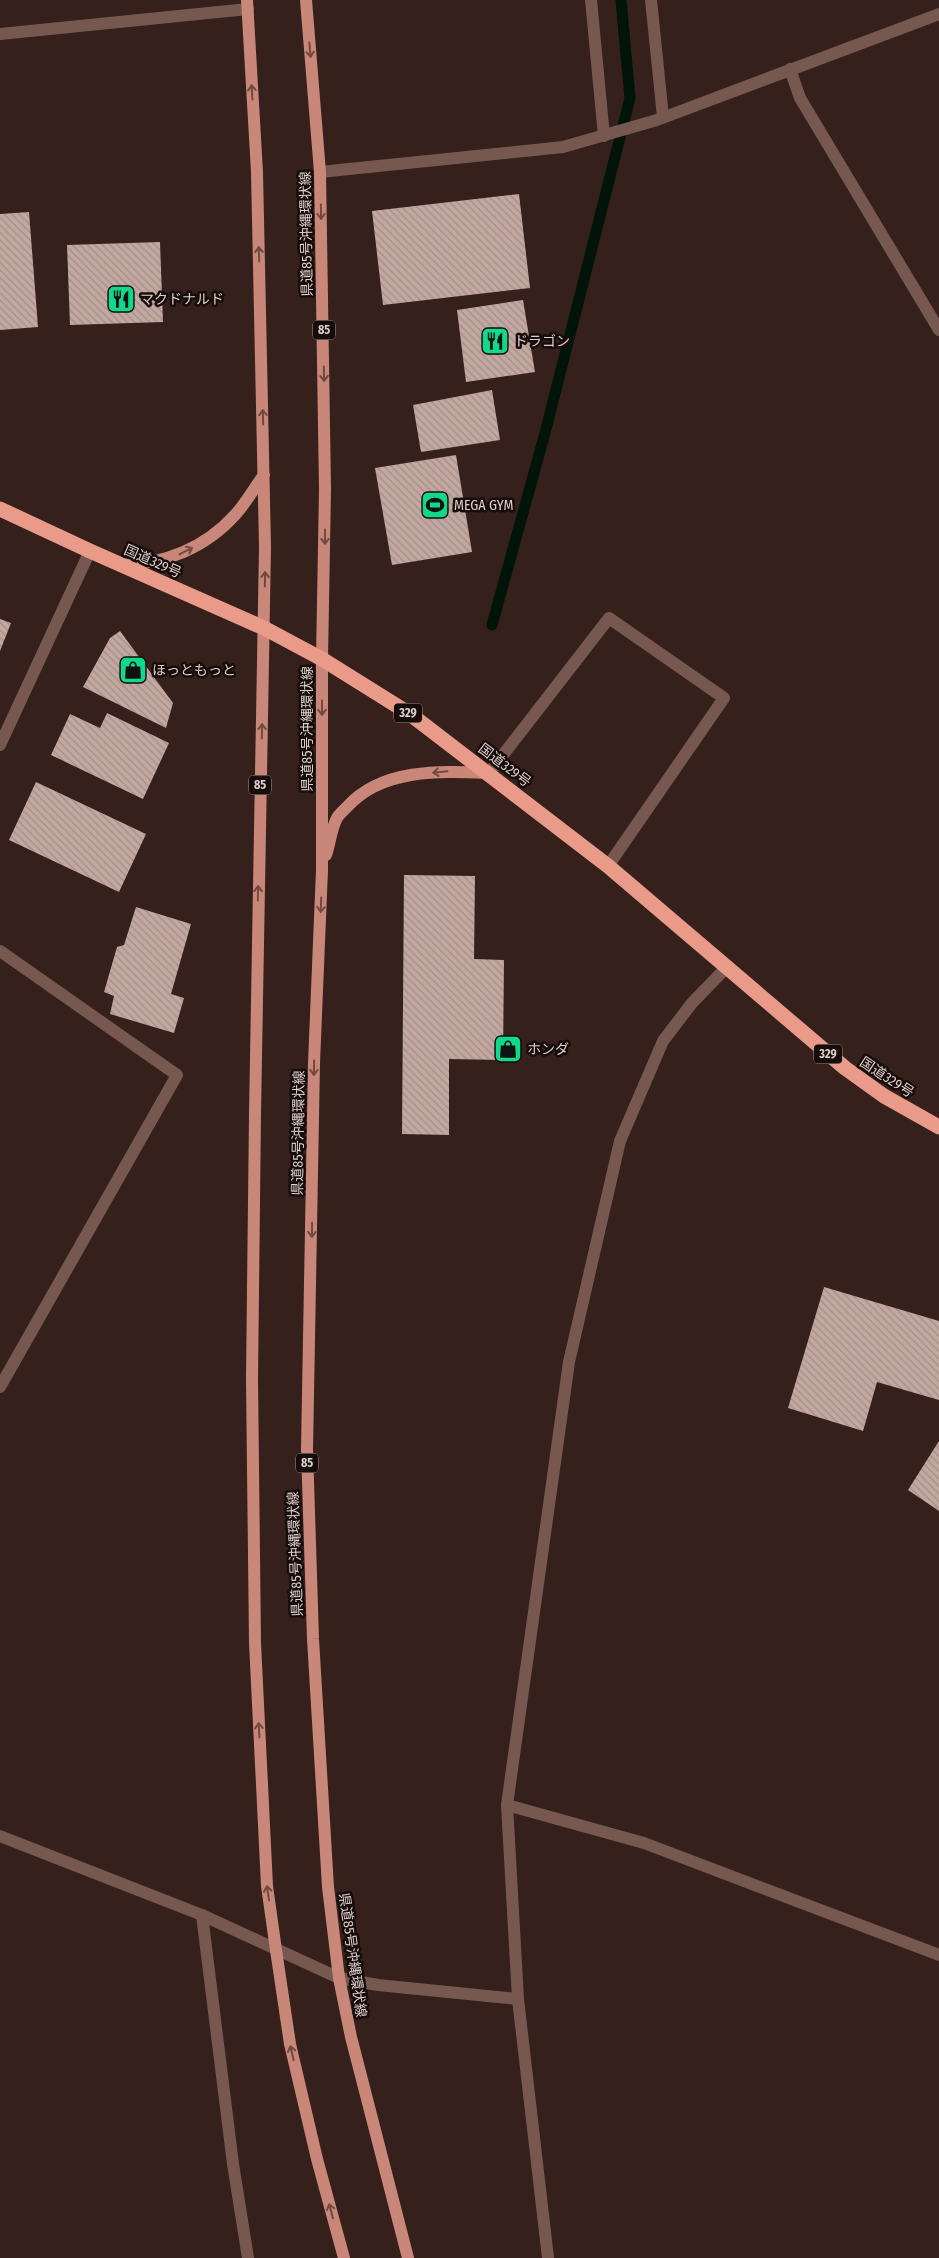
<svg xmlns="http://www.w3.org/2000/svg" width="939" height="2258" font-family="'Fira Sans Condensed','Noto Sans JP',sans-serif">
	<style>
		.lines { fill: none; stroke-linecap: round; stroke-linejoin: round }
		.stream { stroke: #001408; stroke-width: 11 }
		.building { fill: url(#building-back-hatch) }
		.street { stroke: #775851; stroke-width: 12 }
		.primary { stroke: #c98779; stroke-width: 12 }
		.highway { stroke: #e99a89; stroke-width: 15 }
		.oneway { stroke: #704a42 }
		.labels { text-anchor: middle; stroke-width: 5; stroke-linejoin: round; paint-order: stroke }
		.shield { fill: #160c0a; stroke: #a29592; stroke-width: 1 }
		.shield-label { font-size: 12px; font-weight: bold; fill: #ded0cd }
		.street-label { font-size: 14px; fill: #ded0cd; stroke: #160c0a }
		.poi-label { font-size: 14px; fill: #ded0cd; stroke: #160c0a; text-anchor: start }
	</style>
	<defs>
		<pattern id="building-back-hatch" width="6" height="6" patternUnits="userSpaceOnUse" patternTransform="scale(1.25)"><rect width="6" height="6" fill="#c3a7a1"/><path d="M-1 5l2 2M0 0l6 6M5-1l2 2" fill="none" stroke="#a38d88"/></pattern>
	</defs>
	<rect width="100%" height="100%" fill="#35201c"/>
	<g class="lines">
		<!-- stream -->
		<path class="stream" d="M492 625 545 433 630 98 621 0"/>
	</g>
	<!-- building -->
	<path class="building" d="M519 194 530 288 383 305 372 211Z
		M29 212 38 327 0 330V214Z
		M160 242 163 322 70 325 67 245Z
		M523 300 535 372 466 382 457 310Z
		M492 390 500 440 421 452 413 405Z
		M456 455 472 552 392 565 375 468Z
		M0 619 11 623 0 651Z
		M120 631 173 703 166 728 83 687 110 638Z
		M107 713 169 743 143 799 51 755 70 714 100 728Z
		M36 782 146 834 119 892 9 840Z
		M404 875 475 876 474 959 504 960 503 1060 449 1059V1135L402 1134Z
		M136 907 191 924 171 994 184 998 174 1033 110 1014 114 996 104 992 117 947 124 945Z
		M824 1287 939 1321V1400L877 1382 863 1431 788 1408Z
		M939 1441V1511L908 1490Z"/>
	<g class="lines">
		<!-- street -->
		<path class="street" d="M591 0 604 136
			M651 0 663 117
			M0 34 248 9
			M790 69 800 98 939 330
			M320 172 563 147 657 120 939 14
			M0 745 90 551
			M489 773 609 618 724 698 608 866
			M0 951 177 1075 0 1387
			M507 1805 644 1843 939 1955
			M0 1836 202 1915 339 1978 378 1985 518 1999
			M202 1915 233 2164 248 2258
			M548 2258 518 1999 507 1805 569 1362 620 1141 663 1041 692 1003 726 968"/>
		<!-- primary -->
		<path class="primary" d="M247 0 257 172 265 547 255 1114 252 1379 255 1643 267 1886 276 1950 290 2044 317 2159 344 2258
			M306 0 320 172 325 489 322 659V870L314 1063 307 1449 313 1639 328 1887 339 1978 351 2037 408 2258
			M122 565C165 564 205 548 235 515 246 503 254 488 264 475
			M326 855C330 844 331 829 337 818 339 814 344 810 347 807 382 768 441 771 489 773"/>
		<!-- highway -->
		<path class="highway" d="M0 509 90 551 264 628 322 659 410 714 608 866 845 1068 884 1096 939 1127"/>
	</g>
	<!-- one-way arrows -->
	<defs><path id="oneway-shaft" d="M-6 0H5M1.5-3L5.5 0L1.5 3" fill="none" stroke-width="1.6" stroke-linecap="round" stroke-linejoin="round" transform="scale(1.25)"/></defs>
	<g class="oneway">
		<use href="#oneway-shaft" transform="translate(310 50) rotate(85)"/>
		<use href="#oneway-shaft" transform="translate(252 92) rotate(-93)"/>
		<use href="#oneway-shaft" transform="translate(321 212) rotate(89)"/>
		<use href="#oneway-shaft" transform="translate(259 254) rotate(-92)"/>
		<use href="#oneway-shaft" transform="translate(324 374) rotate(89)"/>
		<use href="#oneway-shaft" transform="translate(263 417) rotate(-91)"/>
		<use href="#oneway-shaft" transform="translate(325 537) rotate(90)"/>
		<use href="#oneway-shaft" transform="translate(186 551) rotate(-27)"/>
		<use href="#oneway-shaft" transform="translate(265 579) rotate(-89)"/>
		<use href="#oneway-shaft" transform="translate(322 708) rotate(90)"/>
		<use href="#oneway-shaft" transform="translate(262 731) rotate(-89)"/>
		<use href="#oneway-shaft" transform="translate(440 772) rotate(174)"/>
		<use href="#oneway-shaft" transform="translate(258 893) rotate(-89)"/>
		<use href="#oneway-shaft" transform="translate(321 905) rotate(92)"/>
		<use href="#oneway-shaft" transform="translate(314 1068) rotate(91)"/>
		<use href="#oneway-shaft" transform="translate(312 1230) rotate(91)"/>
		<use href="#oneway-shaft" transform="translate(259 1730) rotate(-93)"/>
		<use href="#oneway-shaft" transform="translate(268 1893) rotate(-98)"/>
		<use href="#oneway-shaft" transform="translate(292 2053) rotate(-103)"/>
		<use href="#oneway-shaft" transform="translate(331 2211) rotate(-105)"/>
	</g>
	<!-- icons -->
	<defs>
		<g id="restaurant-square" transform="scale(1.4375)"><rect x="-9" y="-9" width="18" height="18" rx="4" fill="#0fd98a" stroke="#160c0a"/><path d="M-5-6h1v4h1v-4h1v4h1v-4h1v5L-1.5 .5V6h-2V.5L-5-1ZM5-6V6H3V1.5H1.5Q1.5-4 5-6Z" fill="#111"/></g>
		<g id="stadium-square" transform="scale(1.4375)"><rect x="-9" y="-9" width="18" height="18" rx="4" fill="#0fd98a" stroke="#160c0a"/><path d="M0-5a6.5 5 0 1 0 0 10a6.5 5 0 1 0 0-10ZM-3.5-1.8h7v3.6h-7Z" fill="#111"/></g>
		<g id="shop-square" transform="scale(1.4375)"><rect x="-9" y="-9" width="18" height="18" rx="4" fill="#0fd98a" stroke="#160c0a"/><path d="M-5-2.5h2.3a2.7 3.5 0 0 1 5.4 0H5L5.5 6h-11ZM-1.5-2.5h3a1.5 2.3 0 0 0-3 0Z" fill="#111"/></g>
	</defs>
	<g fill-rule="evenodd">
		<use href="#restaurant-square" x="121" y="299"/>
		<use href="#restaurant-square" x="495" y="341"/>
		<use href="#stadium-square" x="435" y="505"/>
		<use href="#shop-square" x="133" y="670"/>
		<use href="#shop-square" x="508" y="1049"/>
	</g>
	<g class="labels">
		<!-- shield labels -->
		<g class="shield">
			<rect x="313" y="320.5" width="22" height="19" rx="4"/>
			<rect x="394" y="703.5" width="28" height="19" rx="4"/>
			<rect x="249" y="775.5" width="22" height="19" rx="4"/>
			<rect x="814" y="1044.5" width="28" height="19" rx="4"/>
			<rect x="296" y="1453.5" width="22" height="19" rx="4"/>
		</g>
		<g class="shield-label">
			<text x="324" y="334">85</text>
			<text x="408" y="717">329</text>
			<text x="260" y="789">85</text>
			<text x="828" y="1058">329</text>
			<text x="307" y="1467">85</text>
		</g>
		<!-- street labels -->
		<g class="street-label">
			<text transform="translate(306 234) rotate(-91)" y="5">県道85号沖縄環状線</text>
			<text transform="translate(153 561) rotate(24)" y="5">国道329号</text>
			<text transform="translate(307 729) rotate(-90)" y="5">県道85号沖縄環状線</text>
			<text transform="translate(505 765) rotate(37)" y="5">国道329号</text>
			<text transform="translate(887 1077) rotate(33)" y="5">国道329号</text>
			<text transform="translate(298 1133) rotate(-89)" y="5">県道85号沖縄環状線</text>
			<text transform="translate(295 1554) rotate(-92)" y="5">県道85号沖縄環状線</text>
			<text transform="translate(353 1955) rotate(82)" y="5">県道85号沖縄環状線</text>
		</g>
		<!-- poi labels -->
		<g class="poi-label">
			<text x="140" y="304">マクドナルド</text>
			<text x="514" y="346">ドラゴン</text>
			<text x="454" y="510">MEGA GYM</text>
			<text x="152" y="675">ほっともっと</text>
			<text x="527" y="1054">ホンダ</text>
		</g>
	</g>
</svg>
